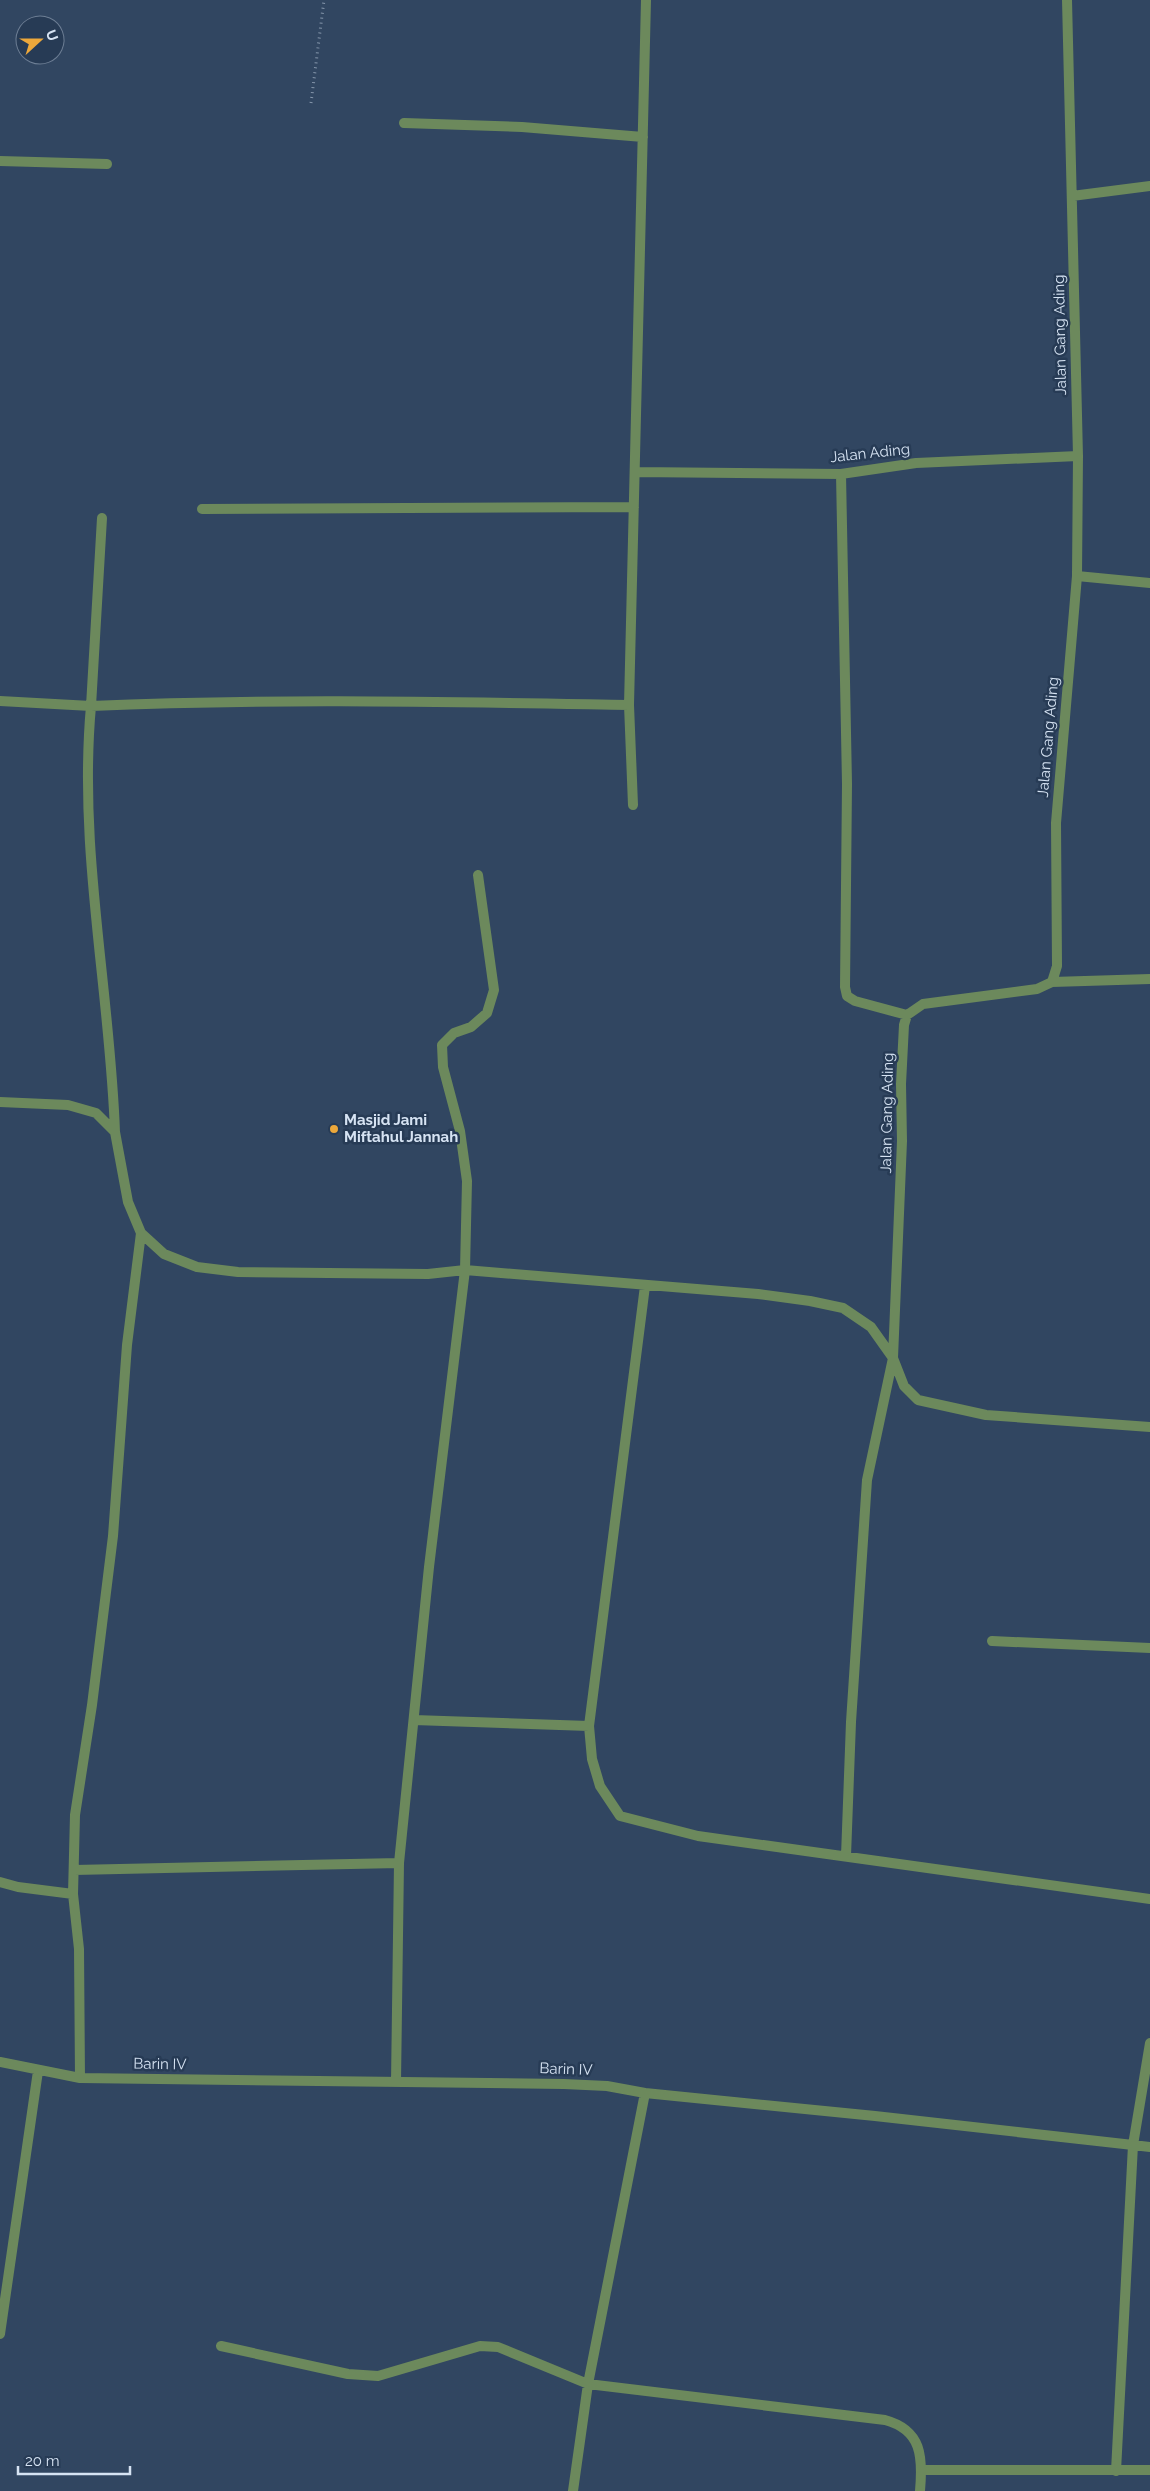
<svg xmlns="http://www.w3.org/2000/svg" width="1150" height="2491" font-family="Raleway,sans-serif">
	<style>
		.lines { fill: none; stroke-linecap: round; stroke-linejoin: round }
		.path { stroke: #8596ab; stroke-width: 3; stroke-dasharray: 1 4; stroke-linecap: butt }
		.minor { stroke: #6c895c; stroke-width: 10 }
		.poi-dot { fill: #eda83b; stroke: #273b55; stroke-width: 2 }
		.labels { text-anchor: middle; stroke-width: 5; stroke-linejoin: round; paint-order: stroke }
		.street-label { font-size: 15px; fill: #d6e3f3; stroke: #273b55 }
		.poi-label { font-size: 15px; font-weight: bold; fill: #d6e3f3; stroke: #273b55; text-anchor: start }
	</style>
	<rect width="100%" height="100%" fill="#314661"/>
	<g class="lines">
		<!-- path -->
		<path class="path" d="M311 103 324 0"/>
		<!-- minor -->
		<path class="minor" d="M404 123 522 127 643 137
			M0 161 107 164
			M1072 196 1150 186
			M635 472 841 474 916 463 1078 456
			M841 474 847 784 845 987 847 996 855 1001 907 1015
			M202 509 634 507
			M1077 576 1150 583
			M0 701 91 706 102 518
			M633 805 629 705 646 0
			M1052 982 1150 979
			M0 1102 68 1105 96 1113 115 1132 128 1202 141 1233 164 1254 197 1267 238 1272 428 1274 465 1270 758 1294 810 1301 843 1308 871 1327 893 1358 904 1386 918 1400 986 1415 1150 1427
			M115 1132C110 990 78 849 91 706 270 698 450 702 629 705
			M645 1286 589 1726 592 1759 600 1786 620 1816 698 1836 1150 1899
			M992 1641 1150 1648
			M414 1720 589 1726
			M846 1856 851 1722 867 1480 893 1358 902 1141 901 1084 904 1025 907 1015 923 1004 1037 989 1052 982 1057 966 1056 823 1077 576 1078 456 1067 0
			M74 1870 399 1863
			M0 1882 18 1887 73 1894
			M1150 2043 1133 2145 1150 2147
			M0 2062 80 2078 564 2084 607 2086 645 2093 588 2384 573 2491
			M80 2078 79 1949 73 1894 75 1815 92 1705 113 1536 127 1345 141 1233
			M396 2082 399 1863 429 1567 465 1270 467 1181 460 1131 443 1067 442 1045 454 1033 471 1027 487 1013 494 990 478 875
			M645 2093 875 2116 1133 2145 1116 2471
			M0 2334 38 2071
			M221 2346 348 2374 378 2376 480 2346 498 2347 588 2384 885 2420C922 2430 923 2457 920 2491
			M922 2470H1150"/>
	</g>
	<!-- markers -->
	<circle class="poi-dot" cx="334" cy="1129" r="5"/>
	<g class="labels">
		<!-- street labels -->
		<g class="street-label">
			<text transform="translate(1060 335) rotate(-91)" y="5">Jalan Gang Ading</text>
			<text transform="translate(870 453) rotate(-6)" y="5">Jalan Ading</text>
			<text transform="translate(1048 737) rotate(-85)" y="5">Jalan Gang Ading</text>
			<text transform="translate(887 1113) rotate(-89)" y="5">Jalan Gang Ading</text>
			<text transform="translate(160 2064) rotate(1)" y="5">Barin IV</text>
			<text transform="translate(566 2069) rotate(2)" y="5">Barin IV</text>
		</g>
		<!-- poi labels -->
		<g class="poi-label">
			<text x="344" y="1125">Masjid Jami<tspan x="344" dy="17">Miftahul Jannah</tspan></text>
		</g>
	</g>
	<!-- north arrow -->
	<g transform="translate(40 40) rotate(69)"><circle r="24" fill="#273b55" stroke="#6d7e94"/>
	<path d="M0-4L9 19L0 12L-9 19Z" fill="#eda83b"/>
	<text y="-8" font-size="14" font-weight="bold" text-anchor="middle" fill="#d6e3f3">U</text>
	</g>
	<!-- scale -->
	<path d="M18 2466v8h112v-8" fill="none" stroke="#d6e3f3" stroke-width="2.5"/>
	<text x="25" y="2466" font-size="15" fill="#d6e3f3" stroke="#273b55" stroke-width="4" paint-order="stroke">20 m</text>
</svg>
